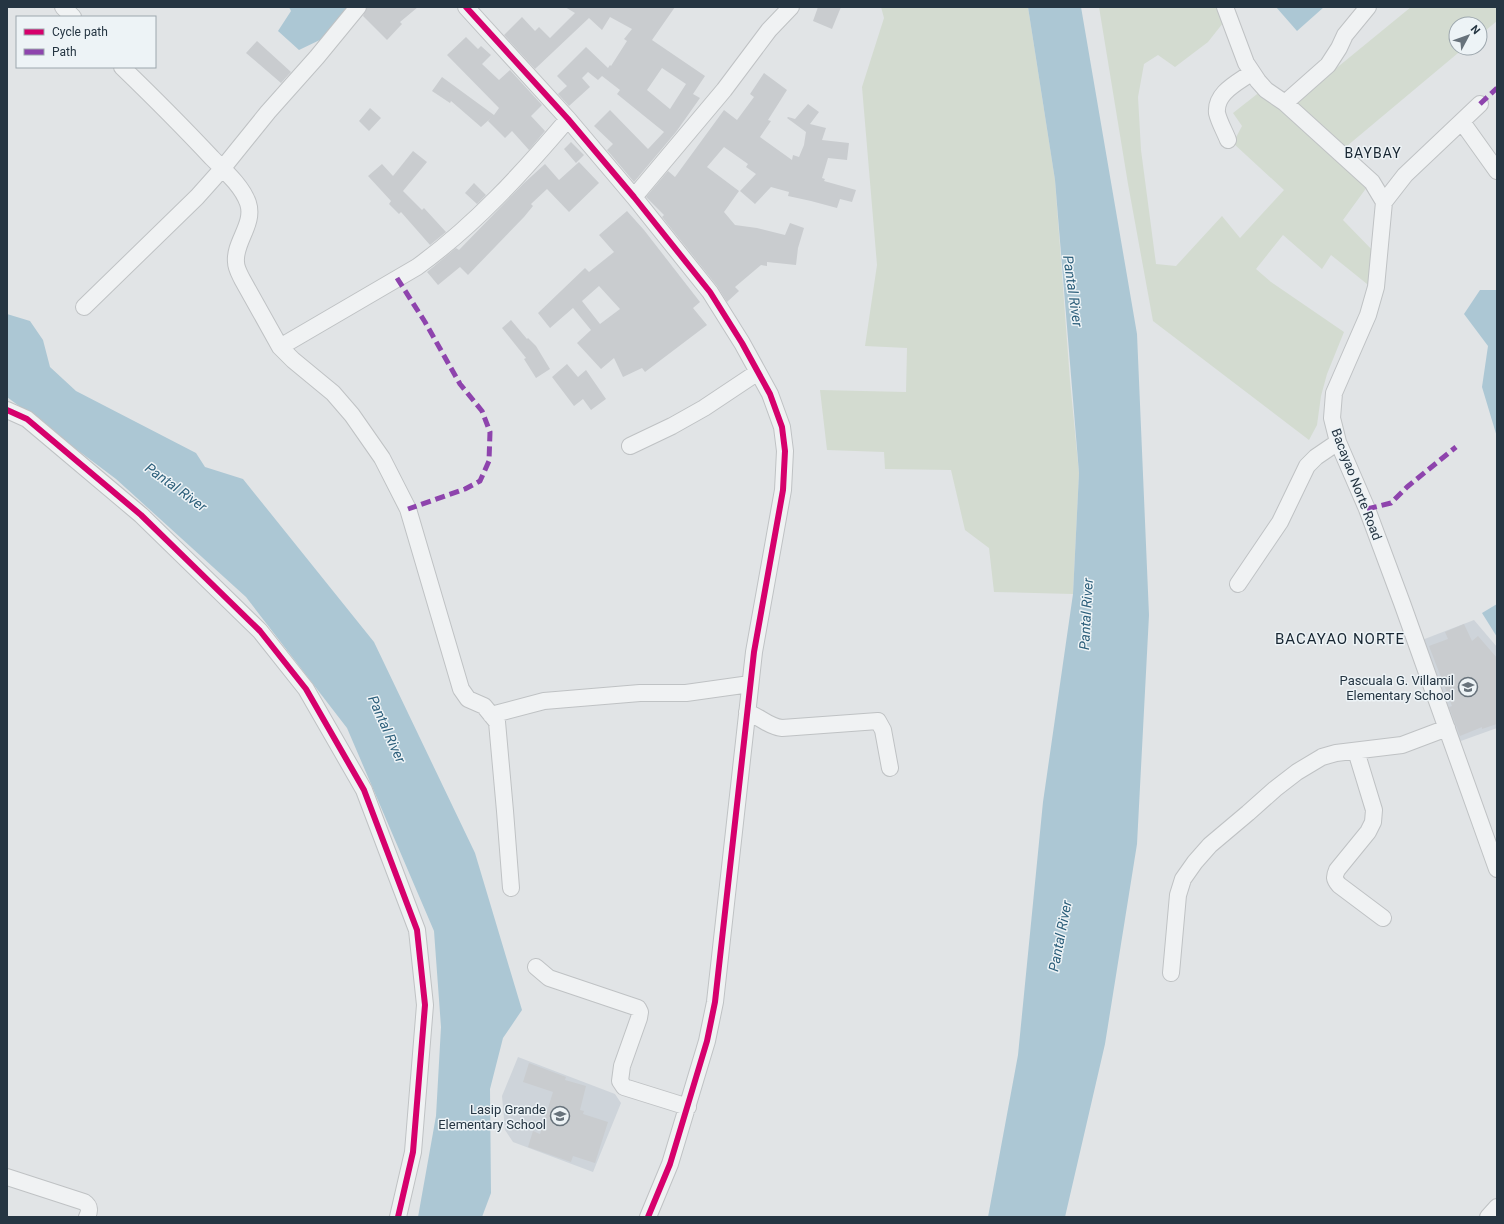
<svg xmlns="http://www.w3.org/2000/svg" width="1504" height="1224" font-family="Roboto,sans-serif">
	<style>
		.built { fill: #ced4da }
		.green { fill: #d3dbd0 }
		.water { fill: #acc7d4 }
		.building { fill: #c9cccf; fill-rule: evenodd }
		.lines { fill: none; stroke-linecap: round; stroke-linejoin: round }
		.minor-casing { stroke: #bfc2c4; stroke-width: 18 }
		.minor { stroke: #f0f2f3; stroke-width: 16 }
		.quiet { stroke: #8e44ad; stroke-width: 5; stroke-dasharray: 10 5; stroke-linecap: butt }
		.cycleway-casing { stroke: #edf3f6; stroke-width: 8 }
		.cycleway { stroke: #d6006c; stroke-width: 6 }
		.labels { text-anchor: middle; stroke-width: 3; stroke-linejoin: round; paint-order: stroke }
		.street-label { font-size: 13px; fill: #253542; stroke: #edf3f6 }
		.poi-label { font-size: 13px; fill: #253542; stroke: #edf3f6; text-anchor: end }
		.neighbourhood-label { font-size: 14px; letter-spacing: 1px; fill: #182632; stroke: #edf3f6 }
		.water-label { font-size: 14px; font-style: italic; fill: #2b5e7a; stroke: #edf3f6 }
		.quarter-label { font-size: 15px; letter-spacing: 1px; fill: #182632; stroke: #edf3f6 }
	</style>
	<rect width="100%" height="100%" fill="#e1e4e6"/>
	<!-- built -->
	<path class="built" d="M1474 620 1497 647V728L1458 742 1422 640Z
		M518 1057 615 1094 621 1103 593 1172 513 1142 505 1130 502 1096Z"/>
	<!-- green -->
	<path class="green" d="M881 7H1028L1055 180 1070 381 1079 473 1073 594 994 592 989 548 965 530 951 470 885 469 884 452 827 450 820 390 906 392 907 348 865 346 877 265 862 87 884 18Z
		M1099 7H1217L1223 23 1208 42 1175 67 1158 55 1144 64 1138 97 1141 150 1156 264 1176 266 1222 216 1240 238 1284 190 1233 143 1242 126 1233 113 1261 91 1367 187 1343 220 1376 254 1372 288 1331 255 1322 269 1283 235 1256 269 1271 282 1344 332 1327 374 1321 396 1317 425 1309 440 1153 321 1128 184Z
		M1411 7H1497V21L1480 35V24H1456V48H1464L1341 151 1295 102Z"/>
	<!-- water -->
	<path class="water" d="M289 7H353L326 37 299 50 278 31 291 11Z
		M1028 7H1081L1137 334 1149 615 1137 844 1105 1044 1065 1217H988L1018 1055 1043 802 1073 594 1079 473 1055 180Z
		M1276 7H1324L1297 31Z
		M1480 290H1497V437L1482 387 1488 346 1464 314Z
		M7 314 30 321 43 340 50 367 76 391 196 453 205 467 243 479 374 642 475 853 522 1010 503 1038 490 1089 491 1193 482 1217H418L436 1116 441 1027 434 931 347 728 246 597 116 479 7 397Z
		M1497 604V637L1482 613Z"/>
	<!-- building -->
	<path class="building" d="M367 7H418L400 22 402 24 387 40 363 16Z
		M565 7H675L652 40 705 76 693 94 700 98 676 132 634 182 607 150 613 144 594 126 610 110 648 149 664 132 617 94 620 90 602 76 598 80 588 72 582 78 590 87 569 106 558 94 567 86 557 76 586 47 608 68 610 65 611 66 627 41 624 39 632 29 610 17 602 30 589 18 535 69 504 35 522 17 535 31 539 27 550 38 575 13ZM662 68 686 84 670 109 647 90Z
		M818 7H841L832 29 813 21Z
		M466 37 478 49 481 46 491 55 482 64 499 80 510 70 542 105 531 116 545 131 529 150 512 131 505 138 488 121 491 118 481 127 451 101 450 103 432 91 442 77 494 115 499 108 447 55Z
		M257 41 291 72 281 83 246 53Z
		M764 73 787 90 768 120 771 121 760 137 792 160 793 155 799 157 804 145 806 132 787 118 788 117 795 119 808 104 819 112 810 124 826 128 822 140 849 143 847 160 828 158 822 178 825 179 824 181 856 190 852 202 840 199 837 208 811 201 788 196 789 192 771 187 755 204 740 191 756 174 746 167 748 164 724 147 707 167 739 191 724 212 735 225 757 228 785 235 790 223 804 228 798 248 796 265 767 262V266L761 265 735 287 739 291 727 302 717 286 662 217 664 215 646 197 668 171 675 177 724 110 737 120 754 97 750 94Z
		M370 108 381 118 369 131 359 121Z
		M571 142 584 155 576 163 564 149Z
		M413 151 427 162 403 191 422 210 424 208 446 232 430 245 401 212 399 214 389 204 391 201 368 176 382 164 393 176Z
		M579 162 599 183 569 212 547 189 531 204 533 206 524 217 468 275 460 267 438 285 427 272 456 248 459 250 523 184 545 164 559 180Z
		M474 183 486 195 477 204 465 193Z
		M627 211 644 230 700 302 693 308 707 325 645 372 642 368 623 377 614 358 601 369 577 343 591 330 573 308 550 328 538 313 585 268 589 272 614 252 599 235ZM599 286 620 309 600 324 582 301Z
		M511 320 527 339 528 338 536 346 550 369 536 378 524 359 526 358 502 328Z
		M567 364 578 377 586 370 606 399 591 410 583 399 574 406 552 377Z
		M1464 624 1472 641 1478 636 1497 658V724L1482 729V727L1460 736 1449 707 1452 706 1429 646 1448 639 1445 632Z
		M529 1063 566 1077 565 1080 586 1086 580 1110 584 1111 583 1114 608 1122 595 1163 573 1156 571 1162 528 1147 533 1131 540 1134 553 1092 523 1082Z"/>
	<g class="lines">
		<!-- minor casing -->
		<g class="minor-casing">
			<path id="minor" d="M63 7 73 17
				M466 7 568 119 634 197 710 292 742 343 770 394 782 427 785 451 783 490 754 652 715 1002 707 1041 670 1164 648 1217
				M1225 7 1246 63 1258 81 1266 90 1285 103 1372 182 1384 202
				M122 67C153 97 183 127 212 158 225 171 242 186 248 203 255 224 234 242 236 262 236 268 239 273 242 279L280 347 293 360 333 393 352 415 382 458 408 509 461 689 468 699 484 706 497 722 505 811 511 888
				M1285 103 1328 65 1339 48 1345 35 1368 7
				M1480 104 1405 175 1384 202 1376 287 1368 315 1334 393 1332 418 1338 442 1367 509 1402 603 1497 869
				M1462 122 1497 171
				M1228 140C1225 132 1219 122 1217 113 1215 93 1237 83 1251 73
				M634 197 724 90 769 30 791 7
				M84 307 197 197 222 169 268 112 317 57 358 7
				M280 347 417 267C475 225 522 173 568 119
				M7 410 27 419 141 515 260 631 306 689 364 790 417 930 425 1005 413 1152 398 1217
				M630 446 672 426 704 408 758 372
				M1238 584 1280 522 1307 466 1316 457 1338 442
				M747 712C759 716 769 727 782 728L878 721 883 730 890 768
				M491 715 544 701 640 693H686L750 684
				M1356 751 1374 810 1373 822 1368 832 1337 870C1334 877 1334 879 1339 885L1383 918
				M536 967 549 978 638 1008 640 1012 639 1018 622 1066 620 1081 624 1087 688 1107
				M1171 973 1178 895 1183 879 1195 862 1210 845 1248 813 1275 789 1297 772 1322 757 1336 753 1402 745 1447 728
				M7 1177 84 1202C90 1206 90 1211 87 1217
				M1488 1217 1497 1207"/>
		</g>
		<!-- minor -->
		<use href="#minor" class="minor"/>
		<!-- quiet -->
		<path class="quiet" d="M1480 104 1497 88
			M397 278 425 322 460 384 482 411 490 432 489 461 480 481 465 489 408 509
			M1367 509 1391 503 1407 487 1456 447"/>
		<!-- cycleway casing -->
		<g class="cycleway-casing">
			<path id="cycleway" d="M466 7 568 119 634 197 710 292 742 343 770 394 782 427 785 451 783 490 754 652 715 1002 707 1041 670 1164 648 1217
				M7 410 27 419 141 515 260 631 306 689 364 790 417 930 425 1005 413 1152 398 1217"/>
		</g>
		<!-- cycleway -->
		<use href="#cycleway" class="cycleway"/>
	</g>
	<!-- icons -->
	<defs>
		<g id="school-ring" transform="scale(1)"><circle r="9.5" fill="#edf3f6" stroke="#67727b" stroke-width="1.5"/><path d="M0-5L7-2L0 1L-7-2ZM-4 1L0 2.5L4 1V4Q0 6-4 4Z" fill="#67727b"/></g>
	</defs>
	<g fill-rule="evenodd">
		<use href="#school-ring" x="1468" y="687"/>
		<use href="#school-ring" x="560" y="1116"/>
	</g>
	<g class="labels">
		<!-- street labels -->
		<g class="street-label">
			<text transform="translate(1357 484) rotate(69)" y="5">Bacayao Norte Road</text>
		</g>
		<!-- poi labels -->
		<g class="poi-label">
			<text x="1454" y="685">Pascuala G. Villamil<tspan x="1454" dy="15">Elementary School</tspan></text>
			<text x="546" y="1114">Lasip Grande<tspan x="546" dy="15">Elementary School</tspan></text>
		</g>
		<!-- neighbourhood labels -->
		<g class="neighbourhood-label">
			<text x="1373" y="158">BAYBAY</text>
		</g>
		<!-- water labels -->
		<g class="water-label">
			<text transform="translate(1073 291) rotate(82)" y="5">Pantal River</text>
			<text transform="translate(176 487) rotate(36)" y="5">Pantal River</text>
			<text transform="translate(1086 614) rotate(-87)" y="5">Pantal River</text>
			<text transform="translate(387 729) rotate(66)" y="5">Pantal River</text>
			<text transform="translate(1060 936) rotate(-79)" y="5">Pantal River</text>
		</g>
		<!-- quarter labels -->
		<g class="quarter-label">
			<text x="1340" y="644">BACAYAO NORTE</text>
		</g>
	</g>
	<!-- border -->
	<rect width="1504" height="1224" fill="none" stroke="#253542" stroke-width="16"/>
	<!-- legend -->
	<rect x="16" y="16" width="140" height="52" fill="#edf3f6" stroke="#9da7ae"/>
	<rect x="24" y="29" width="20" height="6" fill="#d6006c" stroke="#9da7ae"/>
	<text x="52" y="36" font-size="12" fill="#253542">Cycle path</text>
	<rect x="24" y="49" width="20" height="6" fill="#8e44ad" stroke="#9da7ae"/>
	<text x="52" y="56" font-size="12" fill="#253542">Path</text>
	<!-- north arrow -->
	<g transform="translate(1468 36) rotate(49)"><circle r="19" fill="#edf3f6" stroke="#9da7ae"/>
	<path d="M0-3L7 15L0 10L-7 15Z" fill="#67727b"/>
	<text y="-6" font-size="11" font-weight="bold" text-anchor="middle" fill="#253542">N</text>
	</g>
</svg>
